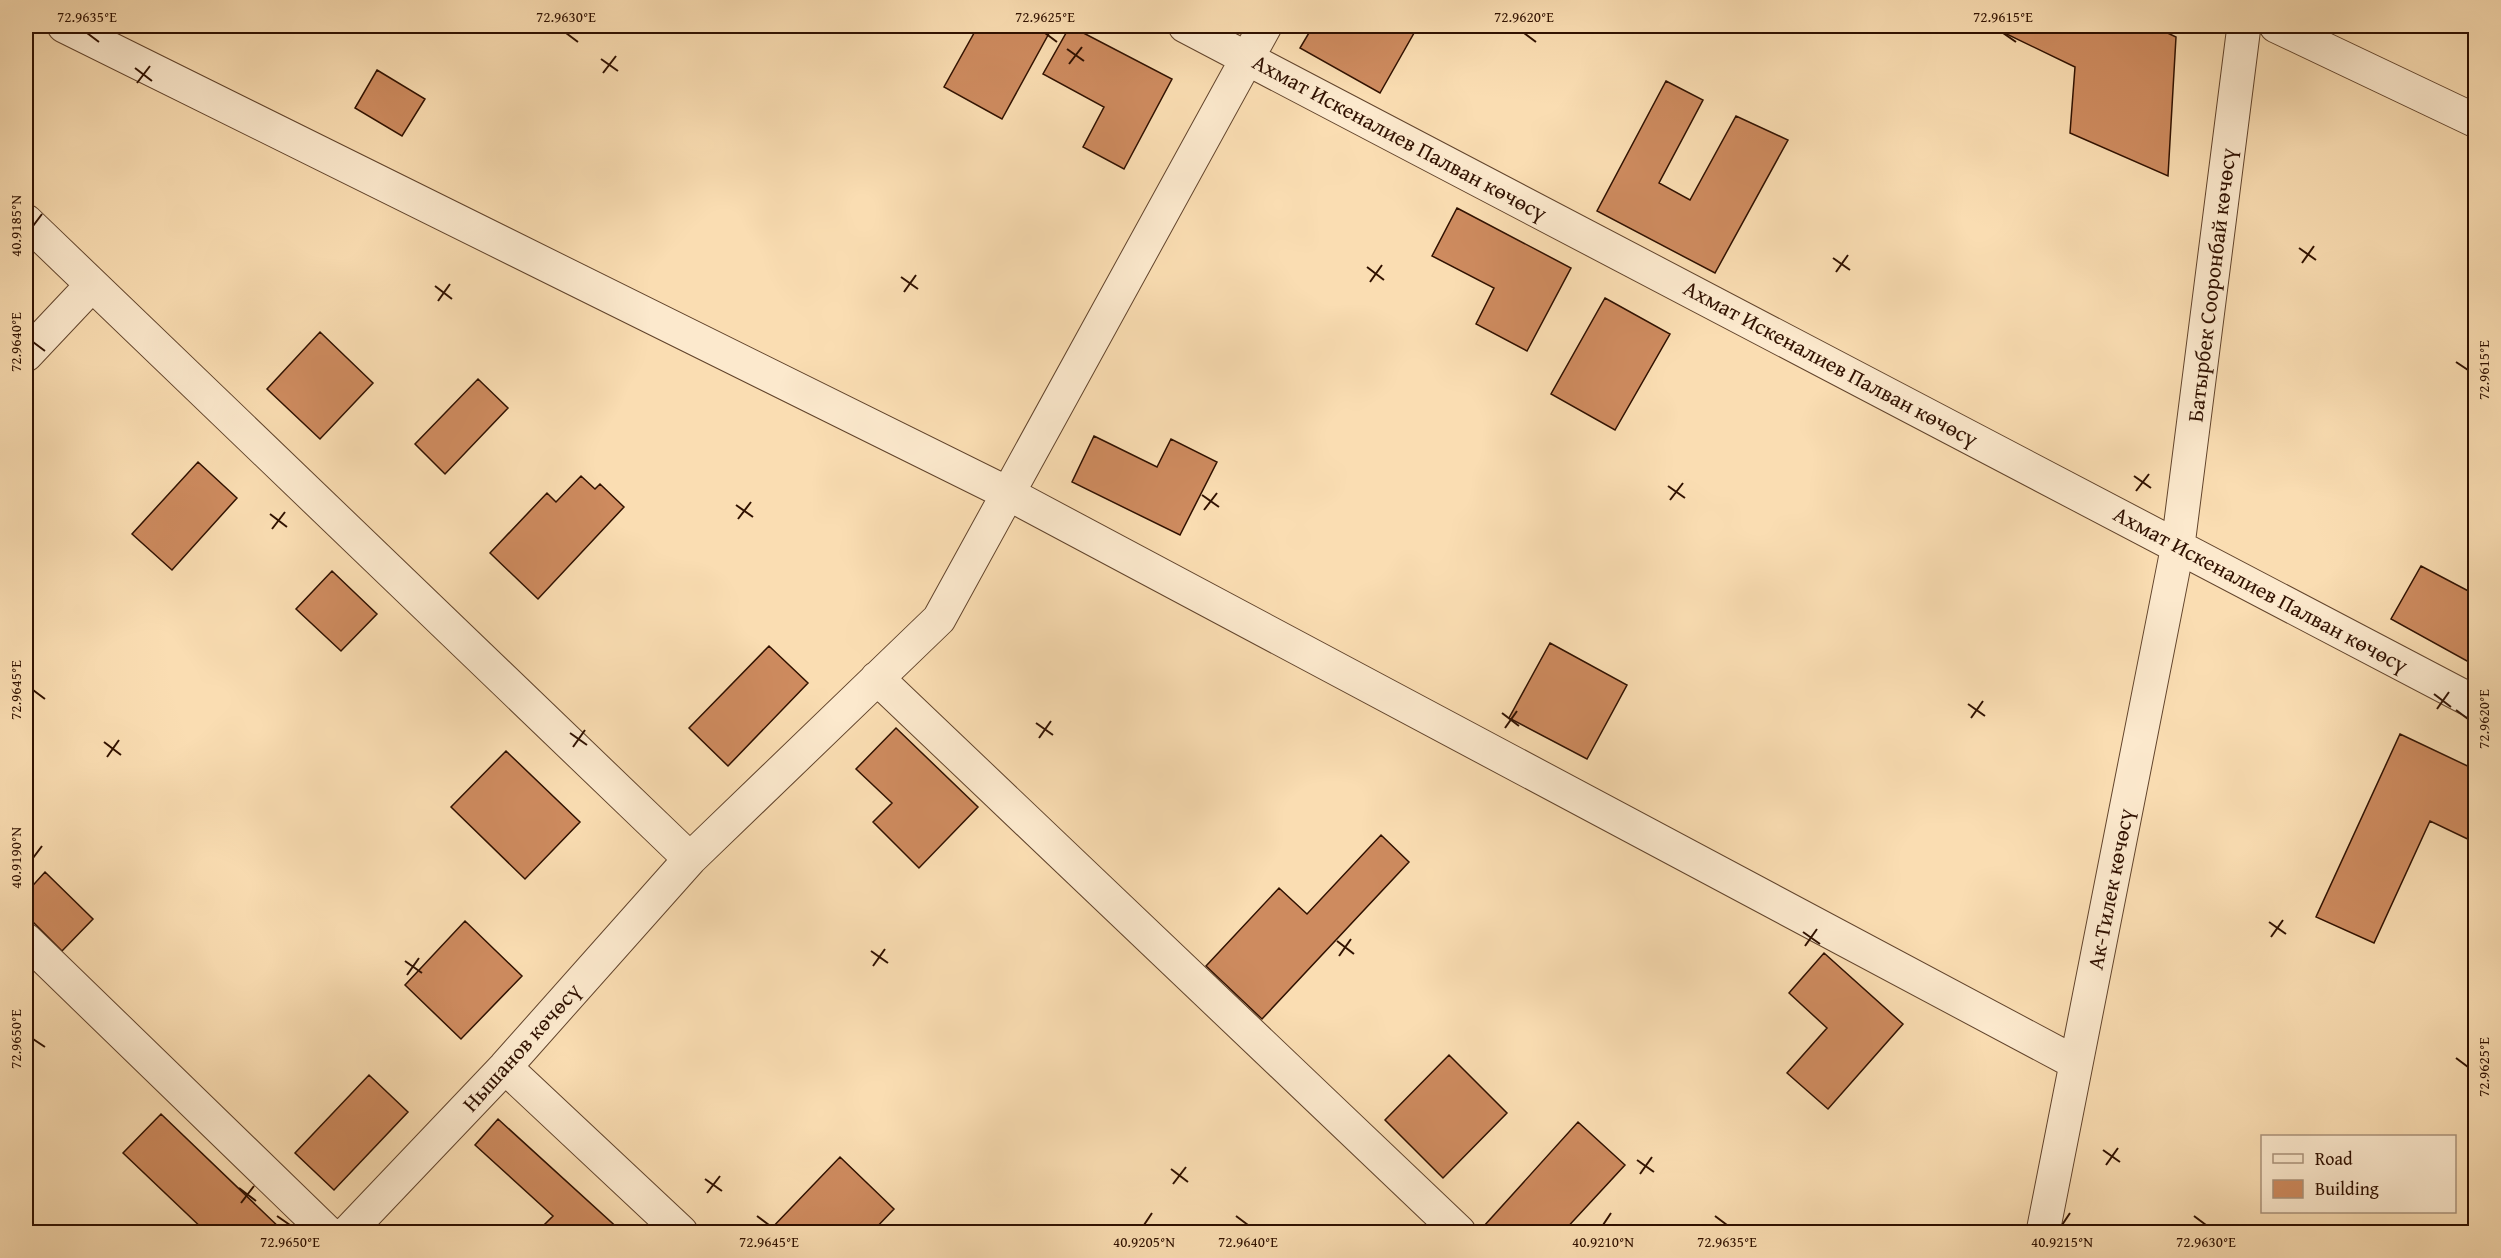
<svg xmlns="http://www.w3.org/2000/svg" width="2501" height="1258" font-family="'Gentium Book Plus',serif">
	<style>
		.building { fill: #ce8b5f; stroke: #301100; stroke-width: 1.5 }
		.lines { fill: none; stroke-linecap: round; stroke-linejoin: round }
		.street-casing { stroke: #62442c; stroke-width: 35 }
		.street { stroke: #fce9cd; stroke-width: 33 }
		.ticks { fill: none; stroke: #301100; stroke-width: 2 }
		.labels { text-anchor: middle; stroke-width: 4.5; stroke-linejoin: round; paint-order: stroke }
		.street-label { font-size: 22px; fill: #301100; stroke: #fce9cd }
		.neatline { fill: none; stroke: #301100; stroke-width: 2 }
		.ticks-label { font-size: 15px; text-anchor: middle; fill: #301100 }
	</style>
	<rect width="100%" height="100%" fill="#faddb2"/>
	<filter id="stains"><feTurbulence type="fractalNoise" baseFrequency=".00333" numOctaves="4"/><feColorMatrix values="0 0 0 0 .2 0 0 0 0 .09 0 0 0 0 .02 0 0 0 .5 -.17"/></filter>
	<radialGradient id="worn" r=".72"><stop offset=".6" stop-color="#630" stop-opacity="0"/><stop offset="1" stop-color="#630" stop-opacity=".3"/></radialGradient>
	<!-- building -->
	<path class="building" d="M978 26H1053L1002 119 944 87Z
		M1070 26 1172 79 1124 169 1083 147 1104 107 1043 74Z
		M1313 26H1418L1380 93 1300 48Z
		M1990 26H2153L2176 37 2168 176 2070 133 2075 67Z
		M377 70 425 99 402 136 355 108Z
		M1666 81 1703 100 1659 183 1690 200 1736 116 1788 140 1715 273 1597 211Z
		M1457 208 1571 268 1527 351 1476 324 1494 288 1432 256Z
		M1605 298 1670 334 1615 430 1551 394Z
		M320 332 373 383 320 439 267 389Z
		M478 379 508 408 445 474 415 444Z
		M1094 436 1157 467 1171 439 1217 462 1180 535 1072 482Z
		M198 462 237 498 172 570 132 534Z
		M581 476 595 489 600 484 624 507 538 599 490 553 547 493 556 502Z
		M2421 566 2476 595V666L2391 619Z
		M332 571 377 614 341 651 296 609Z
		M1550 643 1627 685 1587 759 1509 718Z
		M769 646 808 683 728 766 689 728Z
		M896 728 978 807 919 868 873 822 892 803 856 769Z
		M2400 734 2476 770V843L2430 821 2374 943 2316 917Z
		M506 751 580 822 525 879 451 807Z
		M1381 835 1409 862 1262 1019 1206 966 1279 888 1307 914Z
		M45 872 93 919 62 951 26 915V893Z
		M465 921 522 976 461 1039 405 985Z
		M1824 953 1903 1024 1828 1109 1787 1073 1827 1028 1789 993Z
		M1449 1055 1507 1113 1443 1178 1385 1120Z
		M369 1075 408 1112 334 1190 295 1153Z
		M161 1114 284 1232H206L123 1153Z
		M498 1119 622 1232H544L540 1229 553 1216 475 1145Z
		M1578 1122 1625 1165 1563 1232H1491L1484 1226Z
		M840 1157 894 1209 872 1232H768Z"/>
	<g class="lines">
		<!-- street casing -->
		<g class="street-casing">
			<path id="street" d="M64 26 1007 493 2076 1063
				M1185 26 2476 703
				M2276 26 2476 121
				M26 221 690 859
				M26 355 92 285
				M877 678 1459 1232
				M26 940 327 1232
				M505 1067 681 1232
				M348 1232 505 1067 690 859 939 619 1265 26
				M2043 1232 2178 545 2244 26"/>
		</g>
		<!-- street -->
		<use href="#street" class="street"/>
	</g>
	<!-- ticks -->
	<path class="ticks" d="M87 33 99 42M566 33 578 42M1045 33 1057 42M1524 33 1536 42M2003 33 2016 42M1067 49 1084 61M601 59 618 71M1069 64 1082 47M135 68 152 81M603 73 616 56M137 83 150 66M33 226 42 214M2299 248 2316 260M1833 258 1850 270M2302 263 2314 246M1367 267 1384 280M1836 272 1848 255M901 277 918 289M1370 282 1382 265M435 286 452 299M904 292 916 275M438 301 450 284M33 342 45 351M2456 362 2468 370M2134 476 2151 488M1668 486 1685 498M2136 491 2149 474M1202 495 1219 507M1670 500 1683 483M736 505 753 517M1204 510 1217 493M270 514 287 527M738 519 751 502M272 529 285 512M33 690 45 699M2434 694 2451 707M1968 704 1985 716M2437 709 2449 692M2456 710 2468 719M1502 713 1519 726M1971 718 1983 701M1036 723 1053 735M1505 728 1517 711M570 733 587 745M1039 738 1051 721M104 742 121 755M573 747 585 730M107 757 119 740M33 858 42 846M2269 922 2286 934M1803 932 1820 944M2271 937 2283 920M1337 941 1354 954M1805 946 1817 929M871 951 888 963M1339 956 1351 939M405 961 422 973M873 966 885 949M407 975 419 958M33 1039 45 1047M2456 1058 2468 1067M2103 1150 2120 1162M1637 1160 1654 1172M2106 1165 2118 1148M1171 1169 1188 1182M1640 1174 1652 1157M705 1179 722 1191M1173 1184 1186 1167M239 1188 256 1201M707 1193 720 1176M241 1203 254 1186M277 1216 290 1225M757 1216 769 1225M1236 1216 1248 1225M1715 1216 1727 1225M2194 1216 2206 1225M1144 1225 1152 1213M1603 1225 1611 1213M2062 1225 2070 1213"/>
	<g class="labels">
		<!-- street labels -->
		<g class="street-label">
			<text transform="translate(1400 137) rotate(28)" y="8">Ахмат Искеналиев Палван көчөсү</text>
			<text transform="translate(2211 285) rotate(-83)" y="8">Батырбек Сооронбай көчөсү</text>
			<text transform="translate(1831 363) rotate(28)" y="8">Ахмат Искеналиев Палван көчөсү</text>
			<text transform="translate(2261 589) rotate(28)" y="8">Ахмат Искеналиев Палван көчөсү</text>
			<text transform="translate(2110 889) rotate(-79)" y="8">Ак-Тилек көчөсү</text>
			<text transform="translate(521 1047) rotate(-48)" y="8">Нышанов көчөсү</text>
		</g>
	</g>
	<!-- margin -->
	<rect width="2501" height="1258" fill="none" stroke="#faddb2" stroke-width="66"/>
	<!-- legend -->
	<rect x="2261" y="1135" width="195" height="78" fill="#fce9cd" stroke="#aa937b" stroke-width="1.5"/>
	<rect x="2273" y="1154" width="30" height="9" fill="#fce9cd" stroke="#aa937b" stroke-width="1.5"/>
	<text x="2315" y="1165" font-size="18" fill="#301100">Road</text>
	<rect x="2273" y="1180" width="30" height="18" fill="#ce8b5f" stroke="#aa937b" stroke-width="1.5"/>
	<text x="2315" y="1195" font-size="18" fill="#301100">Building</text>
	<rect x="33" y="33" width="2435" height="1192" class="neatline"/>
	<g class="ticks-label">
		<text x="87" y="22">72.9635°E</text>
		<text x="566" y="22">72.9630°E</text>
		<text x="1045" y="22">72.9625°E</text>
		<text x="1524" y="22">72.9620°E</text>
		<text x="2003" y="22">72.9615°E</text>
		<text transform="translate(16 226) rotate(-90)" y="5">40.9185°N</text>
		<text transform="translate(16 342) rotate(-90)" y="5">72.9640°E</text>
		<text transform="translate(2484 370) rotate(-90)" y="5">72.9615°E</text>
		<text transform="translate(16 690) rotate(-90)" y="5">72.9645°E</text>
		<text transform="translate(2484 719) rotate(-90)" y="5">72.9620°E</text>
		<text transform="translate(16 858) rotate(-90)" y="5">40.9190°N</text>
		<text transform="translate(16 1039) rotate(-90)" y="5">72.9650°E</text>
		<text transform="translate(2484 1067) rotate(-90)" y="5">72.9625°E</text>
		<text x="290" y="1247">72.9650°E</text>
		<text x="769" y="1247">72.9645°E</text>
		<text x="1144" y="1247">40.9205°N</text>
		<text x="1248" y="1247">72.9640°E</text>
		<text x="1603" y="1247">40.9210°N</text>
		<text x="1727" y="1247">72.9635°E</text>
		<text x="2062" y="1247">40.9215°N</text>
		<text x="2206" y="1247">72.9630°E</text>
	</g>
	<rect width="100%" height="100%" filter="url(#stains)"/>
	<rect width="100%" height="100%" fill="url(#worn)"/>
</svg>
